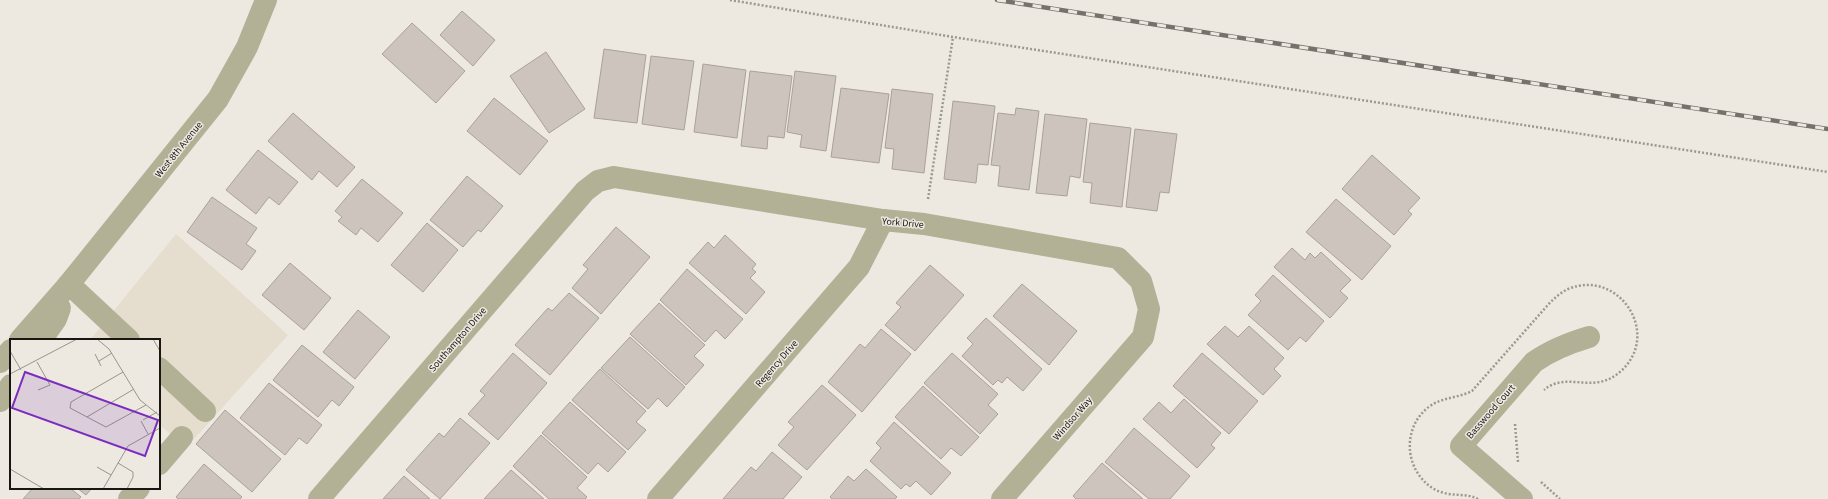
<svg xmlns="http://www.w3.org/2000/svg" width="1828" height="499" viewBox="0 0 1828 499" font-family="'Source Sans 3',sans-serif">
  <rect width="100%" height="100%" fill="#ede9e0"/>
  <polygon fill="#e5ddcd" points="176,234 288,335 186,448 159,424 159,340 90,340"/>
  <g fill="#ccc4bd" stroke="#a9a19a">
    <polygon points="462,11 495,40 473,66 440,35"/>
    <polygon points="412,23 465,71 436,103 382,54"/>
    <polygon points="604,49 646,55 637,123 594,118"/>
    <polygon points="546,52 585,109 549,133 510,76"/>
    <polygon points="651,56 694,61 684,130 642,124"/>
    <polygon points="703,64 746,70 737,138 694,132"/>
    <polygon points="750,71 792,76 784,138 768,136 767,149 741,146"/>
    <polygon points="795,71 836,76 826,151 800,147 802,135 787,132"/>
    <polygon points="841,88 889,94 879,163 831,157"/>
    <polygon points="892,89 933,94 924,173 892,169 894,149 885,148"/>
    <polygon points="494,98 548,141 520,175 467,131"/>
    <polygon points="953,101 995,106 988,165 978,164 976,183 944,179"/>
    <polygon points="1016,108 1039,111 1029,190 998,186 1000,166 991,165 998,113 1015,115"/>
    <polygon points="293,113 355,167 337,187 319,171 312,180 268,141"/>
    <polygon points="1045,114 1087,119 1080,178 1070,176 1067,196 1036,193"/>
    <polygon points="1090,123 1131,128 1122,207 1090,203 1092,183 1083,182"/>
    <polygon points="1135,129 1177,134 1169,193 1160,192 1157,211 1126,207"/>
    <polygon points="258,150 298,182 279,205 269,197 256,214 226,190"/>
    <polygon points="1372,155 1420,198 1408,211 1412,214 1394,235 1342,189"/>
    <polygon points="467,176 503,206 481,232 478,230 463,247 430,220"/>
    <polygon points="362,179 403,213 378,242 361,228 356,235 338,221 342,217 335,211"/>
    <polygon points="212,197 257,228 246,244 256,251 242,270 187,232"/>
    <polygon points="1336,199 1391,246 1362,280 1306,232"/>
    <polygon points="427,223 458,250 423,292 391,265"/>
    <polygon points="616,227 650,257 601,314 572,288 588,269 583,265"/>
    <polygon points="725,235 756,264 752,269 756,272 750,278 765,292 746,314 689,263 708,242 714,248"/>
    <polygon points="1292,248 1305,260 1310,253 1315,258 1321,252 1351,280 1340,291 1348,298 1330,318 1274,267"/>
    <polygon points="290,263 331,298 304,330 262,295"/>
    <polygon points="930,265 964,295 915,351 885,325 901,307 896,303"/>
    <polygon points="687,269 743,319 725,339 716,330 705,342 660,300"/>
    <polygon points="1273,275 1324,321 1306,342 1300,337 1288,350 1248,315 1261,301 1255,295"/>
    <polygon points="1022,284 1077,331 1049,365 993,316"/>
    <polygon points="569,293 599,318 550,375 515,345 548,308 552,311"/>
    <polygon points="659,303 705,345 694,356 704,365 686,385 630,334"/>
    <polygon points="358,310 390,337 355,379 323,352"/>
    <polygon points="986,318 1042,369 1023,391 1007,377 1002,383 998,380 993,385 962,356 973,344 967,338"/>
    <polygon points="1225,326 1238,337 1249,326 1284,358 1274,369 1281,376 1263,395 1207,344"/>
    <polygon points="881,329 911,354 862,412 828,382 860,344 865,348"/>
    <polygon points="630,337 685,387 667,407 658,398 648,409 601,368"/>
    <polygon points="302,345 354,387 339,406 332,400 318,417 273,380"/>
    <polygon points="513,353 547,383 498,440 468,414 485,395 480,391"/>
    <polygon points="952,353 998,394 988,405 998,414 980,434 924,383"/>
    <polygon points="1202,353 1258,401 1229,434 1173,386"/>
    <polygon points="600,369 646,411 636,422 646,430 628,450 572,400"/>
    <polygon points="269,383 322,425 307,444 299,438 285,455 240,418"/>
    <polygon points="822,385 856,415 807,470 778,445 794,427 788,422"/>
    <polygon points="923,386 979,437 961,456 951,448 941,459 895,417"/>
    <polygon points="1184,399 1221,433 1211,445 1215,448 1197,468 1143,419 1159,402 1171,413"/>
    <polygon points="570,402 626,452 608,472 598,463 588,474 542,433"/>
    <polygon points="225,410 281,459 252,492 196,444"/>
    <polygon points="460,418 490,443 440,499 406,470 439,433 444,437"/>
    <polygon points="894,422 951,473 931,495 916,481 910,487 906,484 901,489 870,461 881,448 876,443"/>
    <polygon points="1134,428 1190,476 1170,499 1149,499 1105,462"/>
    <polygon points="541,435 587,477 577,488 587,497 585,499 549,499 513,466"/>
    <polygon points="772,452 802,477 783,499 723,499 751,467 756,471"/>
    <polygon points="1102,463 1143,499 1076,499 1073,496"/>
    <polygon points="204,464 242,497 240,499 178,499 176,497"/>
    <polygon points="866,469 897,497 895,499 832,499 830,497 848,476 854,481"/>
    <polygon points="511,470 544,499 484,499"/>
    <polygon points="404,476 430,499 383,499"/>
    <polygon points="33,488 70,488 81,497 79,499 23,499"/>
    <polygon points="77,488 92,488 86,495"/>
  </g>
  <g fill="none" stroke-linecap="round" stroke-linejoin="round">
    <g stroke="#9b9891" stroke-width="2.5" stroke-dasharray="2 2" stroke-linecap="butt">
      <polyline points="730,0 953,37 1828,172"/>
      <polyline points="928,199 953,37"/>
      <polyline points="1515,424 1518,462"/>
      <polyline points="1541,482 1560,499"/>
      <path d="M 1478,499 C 1465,492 1450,498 1434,489 C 1404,471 1401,427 1430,406 C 1443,397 1459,398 1472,391 L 1547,306 C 1553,299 1560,293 1568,289 C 1619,268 1662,334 1621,371 C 1594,396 1567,370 1544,390"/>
    </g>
    <g stroke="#b2b095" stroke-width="22">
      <polyline points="69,284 129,340"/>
      <polyline points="20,340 69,284 218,99 247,47 266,0"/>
      <polyline points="41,340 56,319 60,308"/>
      <polyline points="0,362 11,350"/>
      <polyline points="159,368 205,411"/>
      <polyline points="0,401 11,385"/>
      <polyline points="159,464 182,437"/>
      <polyline points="129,499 139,488"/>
      <polyline points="319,499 585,191 598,181 614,177 883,220 924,224 1118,258 1141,281 1149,309 1143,337 1002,499"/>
      <polyline points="658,499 859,267 883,220"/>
      <path d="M 1522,499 L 1461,446 L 1534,362 C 1551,350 1569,343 1589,337"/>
    </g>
    <defs>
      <polyline id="rail" points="997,0 1828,129"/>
    </defs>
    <use href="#rail" stroke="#75726c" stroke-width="4.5"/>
    <use href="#rail" stroke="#ede9e0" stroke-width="3" stroke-dasharray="9" stroke-linecap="butt"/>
  </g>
  <g text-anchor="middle" stroke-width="3" stroke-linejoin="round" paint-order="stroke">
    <g font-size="10" fill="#191714" stroke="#ede9e0">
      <text transform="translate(178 149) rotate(-51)" y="4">West 8th Avenue</text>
      <text transform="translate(903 222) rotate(5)" y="4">York Drive</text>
      <text transform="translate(457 339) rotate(-49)" y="4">Southampton Drive</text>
      <text transform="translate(776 363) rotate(-49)" y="4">Regency Drive</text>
      <text transform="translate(1490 411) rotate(-49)" y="4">Basswood Court</text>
      <text transform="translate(1072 418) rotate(-49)" y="4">Windsor Way</text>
    </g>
  </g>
  <g transform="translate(10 339)">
    <rect width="150" height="150" fill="#ede9e0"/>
    <path fill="none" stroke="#98958e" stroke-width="1" d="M 87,0 L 99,10 L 130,61 L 150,77M 143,0 L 150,12M 0,12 L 11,31M 85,15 L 91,27M 89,22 L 102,14M 27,23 L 40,46 L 28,51M 113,33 L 61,63 L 60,69 L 96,88 L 136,66M 0,35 L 67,0M 77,78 L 124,50M 133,81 L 147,73M 131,82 L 138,95M 108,124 L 123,133 L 123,138 L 117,150M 87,128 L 101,136M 0,130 L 34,150M 93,150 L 118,107 L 150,89"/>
    <path fill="#7b2cbf" fill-opacity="0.15" stroke="#7b2cbf" stroke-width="2" d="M 15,33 L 148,81 L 135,117 L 2,69 Z"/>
    <rect width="150" height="150" fill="none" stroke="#191714" stroke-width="2"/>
  </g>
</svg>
